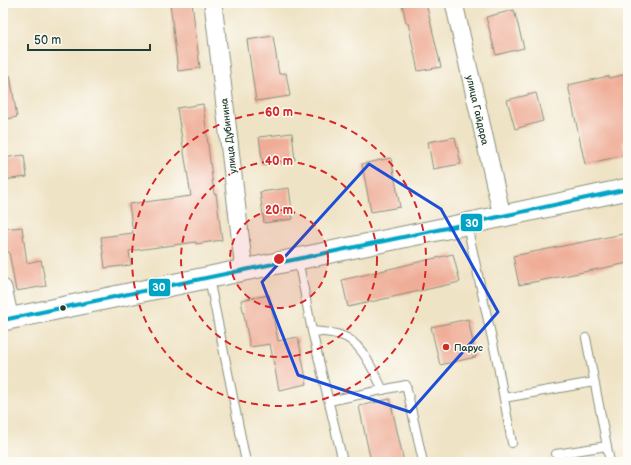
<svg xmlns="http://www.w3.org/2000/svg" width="631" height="465" viewBox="0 0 631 465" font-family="'Balsamiq Sans',sans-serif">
  <rect width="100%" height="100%" fill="#fdfcf7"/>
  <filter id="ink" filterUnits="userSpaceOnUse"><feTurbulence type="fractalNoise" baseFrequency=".025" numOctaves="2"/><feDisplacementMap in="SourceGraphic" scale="8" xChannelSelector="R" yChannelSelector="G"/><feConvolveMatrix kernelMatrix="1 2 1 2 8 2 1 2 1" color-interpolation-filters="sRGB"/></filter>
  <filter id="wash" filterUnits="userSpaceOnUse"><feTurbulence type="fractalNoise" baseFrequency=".012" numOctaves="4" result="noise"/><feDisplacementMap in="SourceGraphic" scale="16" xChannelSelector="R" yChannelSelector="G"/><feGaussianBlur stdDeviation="0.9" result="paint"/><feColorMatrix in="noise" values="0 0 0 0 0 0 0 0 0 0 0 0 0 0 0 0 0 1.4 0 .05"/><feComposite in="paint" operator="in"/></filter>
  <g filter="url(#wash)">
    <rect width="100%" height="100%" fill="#efe3c5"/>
    <g id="blocks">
      <g fill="#efad97">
        <polygon points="170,3 192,3 200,68 178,71"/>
        <polygon points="402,3 426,3 441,67 418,71 408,23 406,23"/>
        <polygon points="514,10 524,48 496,55 486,17"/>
        <polygon points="273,36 279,74 286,73 290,96 256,101 247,40"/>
        <polygon points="628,74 628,142 623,142 626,155 585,164 568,85 609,76 609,78"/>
        <polygon points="10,75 17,117 3,120 3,76"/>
        <polygon points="536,93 543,121 515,129 507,100"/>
        <polygon points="203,104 214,194 216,194 222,240 196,244 196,242 129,251 131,265 105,268 101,237 133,233 129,204 191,196 177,108"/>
        <polygon points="292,133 295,160 263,165 259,137"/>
        <polygon points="455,137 461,164 433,169 428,142"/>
        <polygon points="24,155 27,177 3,180 3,158"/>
        <polygon points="391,158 400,207 371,212 362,164"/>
        <polygon points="289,188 293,219 264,223 260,192"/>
        <polygon points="22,227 27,263 41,260 46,286 16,291 9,252 3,253 3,229"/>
        <polygon points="628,233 628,263 519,285 513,256"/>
        <polygon points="453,254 460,282 348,307 342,280"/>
        <polygon points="269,295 278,341 298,337 307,384 279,390 270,344 250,347 241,300"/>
        <polygon points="468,319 476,357 440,365 431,327"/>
        <polygon points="390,399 404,462 371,462 359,406"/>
      </g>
    </g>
  </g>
  <g filter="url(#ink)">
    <use href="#blocks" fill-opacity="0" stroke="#87907c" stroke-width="1"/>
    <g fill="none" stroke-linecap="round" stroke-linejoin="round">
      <defs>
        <g id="service">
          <polyline points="467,225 498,366 512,443"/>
          <polyline points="298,259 312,331 343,462"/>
          <polyline points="209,278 246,462"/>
          <path d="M 312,331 C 321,332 332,332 340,335 C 362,341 373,371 383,390"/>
          <polyline points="586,338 610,462"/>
          <polyline points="504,398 594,382"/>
          <polyline points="329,401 406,385 423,462"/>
          <polyline points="556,454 607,446"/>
        </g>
        <g id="minor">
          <polyline points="213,3 244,270"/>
          <polyline points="454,3 502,216"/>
          <polyline points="3,288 10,319"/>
        </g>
        <polyline id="tertiary" points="3,320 466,224 628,189"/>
      </defs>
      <use href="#service" stroke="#87907c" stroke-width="10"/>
      <use href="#minor" stroke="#87907c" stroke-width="19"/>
      <use href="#tertiary" stroke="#87907c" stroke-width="23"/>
      <use href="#service" stroke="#fff" stroke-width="8"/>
      <use href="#minor" stroke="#fff" stroke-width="17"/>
      <use href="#tertiary" stroke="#fff" stroke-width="21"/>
      <defs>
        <polyline id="bus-1" points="3,320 466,224 628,189"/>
      </defs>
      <use href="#bus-1" stroke="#fdfcf7" stroke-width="7"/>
      <use href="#bus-1" stroke="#02a4c6" stroke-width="4"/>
    </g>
  </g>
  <path fill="none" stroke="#1d4ed8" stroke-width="3" stroke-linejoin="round" d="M 369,164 L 441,209 L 498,312 L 410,412 L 298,375 L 262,282 Z"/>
  <circle cx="279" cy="259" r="49" fill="#d62828" fill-opacity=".12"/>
  <g fill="none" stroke="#d62828" stroke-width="2" stroke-dasharray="7 5">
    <circle cx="279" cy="259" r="49"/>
    <circle cx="279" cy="259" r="98"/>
    <circle cx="279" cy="259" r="147"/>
  </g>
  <circle fill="#1f3d34" stroke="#fdfcf7" stroke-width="1.5" cx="63" cy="308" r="3.5"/>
  <circle fill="#c8321e" stroke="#fdfcf7" stroke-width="1.5" cx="446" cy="347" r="4"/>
  <g text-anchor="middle" stroke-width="3" stroke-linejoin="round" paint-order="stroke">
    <g font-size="10" fill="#1f3d34" stroke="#fdfcf7">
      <text transform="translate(478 110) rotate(77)" y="4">улица Гайдара</text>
      <text transform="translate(228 136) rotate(-97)" y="4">улица Дубинина</text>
    </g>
    <g font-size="10" font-weight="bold" fill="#1f3d34" stroke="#fdfcf7" text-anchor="start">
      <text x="454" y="351">Парус</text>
    </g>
  </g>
  <circle cx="279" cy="259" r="6" fill="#d62828" stroke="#fdfcf7" stroke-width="2"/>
  <g font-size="12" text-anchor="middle" font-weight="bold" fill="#d62828" stroke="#fdfcf7" stroke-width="3" stroke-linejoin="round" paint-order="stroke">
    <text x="279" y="116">60 m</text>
    <text x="279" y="165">40 m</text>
    <text x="279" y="214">20 m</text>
  </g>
  <g stroke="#fdfcf7" stroke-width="1.5">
    <rect x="460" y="213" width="23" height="19" rx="4" fill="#02a4c6"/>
    <rect x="148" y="278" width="23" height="19" rx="4" fill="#02a4c6"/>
  </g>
  <g font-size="11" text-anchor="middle" font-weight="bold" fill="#fff">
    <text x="472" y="227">30</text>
    <text x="159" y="291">30</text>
  </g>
  <rect width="631" height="465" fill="none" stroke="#fdfcf7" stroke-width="16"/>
  <path d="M28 44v6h122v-6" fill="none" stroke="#1f3d34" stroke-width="2"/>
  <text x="34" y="44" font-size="12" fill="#1f3d34" stroke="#fdfcf7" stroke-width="3" paint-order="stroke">50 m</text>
</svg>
